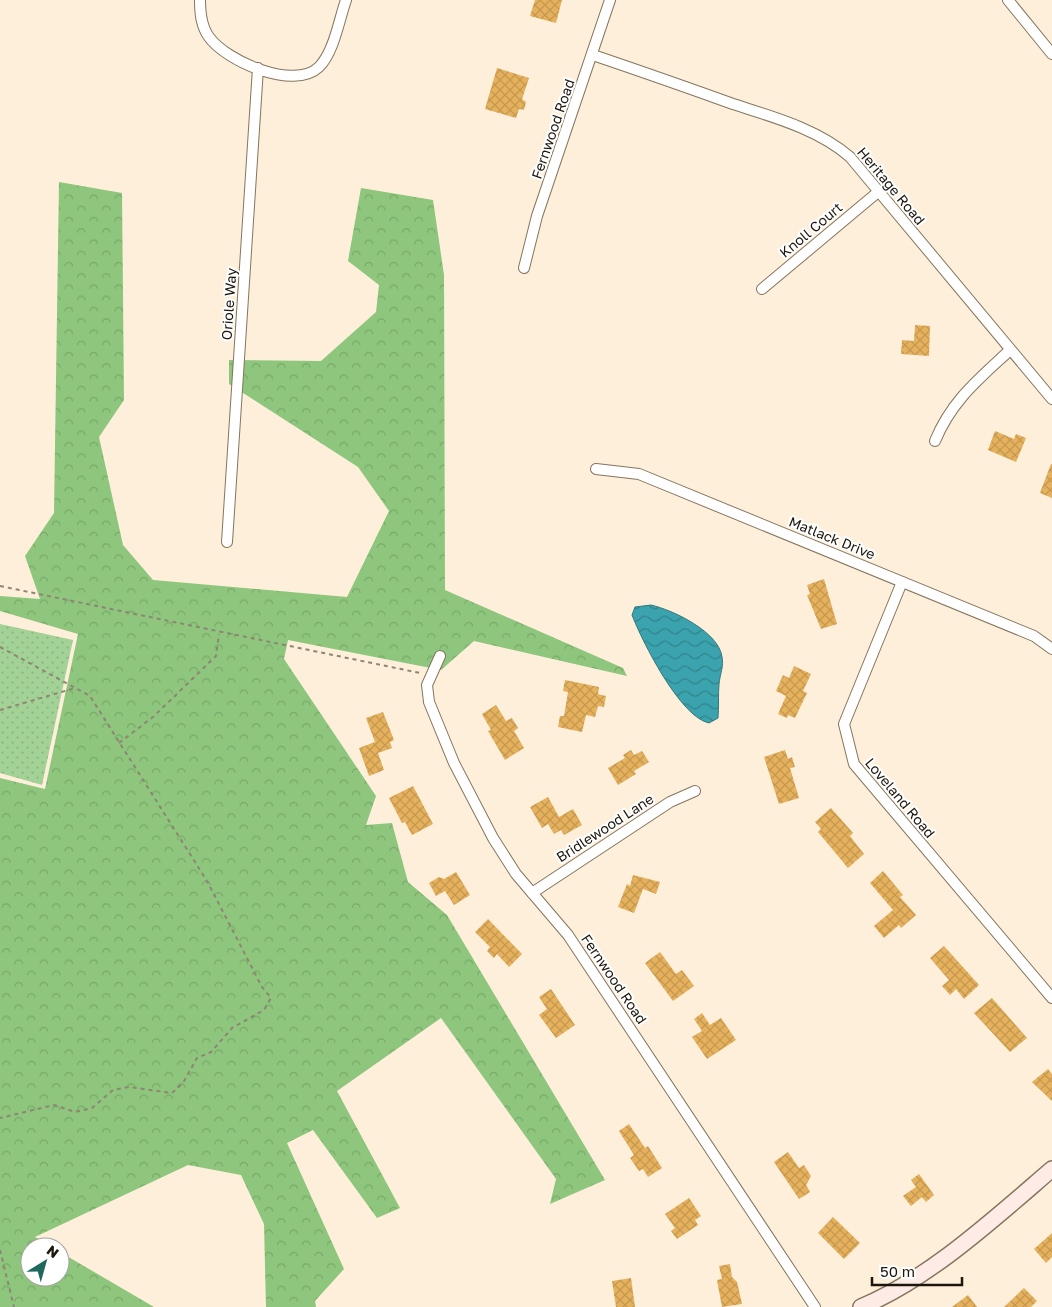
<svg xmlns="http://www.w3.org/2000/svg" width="1052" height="1307" viewBox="0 0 1052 1307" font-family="'Golos Text',sans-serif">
  <defs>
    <pattern id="grass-dots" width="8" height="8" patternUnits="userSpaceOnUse" patternTransform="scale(1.25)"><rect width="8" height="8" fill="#a3d296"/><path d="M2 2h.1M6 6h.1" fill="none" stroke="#8cb480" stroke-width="1.8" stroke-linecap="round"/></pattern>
    <pattern id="forest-crowns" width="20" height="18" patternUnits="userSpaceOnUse" patternTransform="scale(1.25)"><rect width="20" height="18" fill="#8dc67c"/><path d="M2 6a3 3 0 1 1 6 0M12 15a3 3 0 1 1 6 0" fill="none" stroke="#79a96a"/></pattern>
    <pattern id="water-waves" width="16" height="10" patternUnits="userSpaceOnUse" patternTransform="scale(1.25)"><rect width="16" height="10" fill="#3ba3ae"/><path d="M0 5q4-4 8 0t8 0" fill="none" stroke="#31848c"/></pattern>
    <pattern id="building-cross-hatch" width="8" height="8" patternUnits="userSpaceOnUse" patternTransform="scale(1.25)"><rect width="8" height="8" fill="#e6b15d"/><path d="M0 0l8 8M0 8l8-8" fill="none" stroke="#c59850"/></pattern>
  </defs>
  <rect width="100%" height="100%" fill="#feefda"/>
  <polygon fill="url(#grass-dots)" points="0,624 73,640 42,785 0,773"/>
  <polygon fill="url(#forest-crowns)" points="59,182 122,193 124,400 99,437 123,545 153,580 347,597 389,511 358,467 229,384 229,360 321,361 376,312 379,285 348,261 361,188 433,200 444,275 445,590 623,668 627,676 474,641 441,670 288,640 284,659 376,796 366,825 392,823 408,882 447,915 605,1180 550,1204 556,1179 441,1018 337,1091 400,1208 377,1218 313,1130 287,1143 344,1269 315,1301 316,1307 266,1307 264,1224 241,1175 188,1165 35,1237 52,1247 30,1247 30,1277 60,1277 60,1252 154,1307 0,1307 0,778 45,789 78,634 0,611 0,596 40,599 25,556 54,513"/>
  <path fill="url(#water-waves)" stroke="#32797e" d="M 651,605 C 673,610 719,632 722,657 C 724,666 720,674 719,684 C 718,695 719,707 718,718 L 709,723 C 680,717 642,641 632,615 L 635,607 Z"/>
  <g fill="url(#building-cross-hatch)">
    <polygon points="535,0 562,0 556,23 530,16"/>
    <polygon points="497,68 529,78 522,99 526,102 524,110 519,109 516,118 485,109"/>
    <polygon points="915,325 930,326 929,356 901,354 902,340 914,341"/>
    <polygon points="995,431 1014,439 1016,434 1026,438 1016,462 988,450"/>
    <polygon points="1051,464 1052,464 1052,498 1040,493"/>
    <polygon points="824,579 837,624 821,629 807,595 810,594 807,585"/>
    <polygon points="794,666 811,674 803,691 807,693 795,718 788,715 787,718 778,714 786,696 776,691 783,675 789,678"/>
    <polygon points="565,680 599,687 598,694 606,696 604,707 598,706 595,717 586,715 582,732 558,727 560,716 564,716 568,692 563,691"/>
    <polygon points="496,705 506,721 512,718 518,728 514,731 524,748 505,760 488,731 491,730 482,714"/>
    <polygon points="383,712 394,740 390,742 392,748 378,753 384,770 369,776 359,748 375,742 366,718"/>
    <polygon points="631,750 634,755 642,751 649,762 634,771 636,774 618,785 608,768 625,758 623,755"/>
    <polygon points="785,750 788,759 792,757 795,767 790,768 799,798 779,804 764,757"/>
    <polygon points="413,786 433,824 412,835 405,822 402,823 389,798"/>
    <polygon points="548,797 559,817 573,809 582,825 564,835 561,830 554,834 548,824 542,828 530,807"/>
    <polygon points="831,808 853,833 850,836 864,854 848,868 818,832 821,829 815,822"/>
    <polygon points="883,871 903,895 900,897 916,915 901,928 899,925 884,938 874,926 893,910 870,883"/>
    <polygon points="456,872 470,895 454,905 445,891 436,896 429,883 439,877 444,879"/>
    <polygon points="633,875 660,882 656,894 643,889 634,913 618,907 627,884 630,886"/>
    <polygon points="488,919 522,954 509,967 497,954 494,958 487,951 490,947 475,932"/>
    <polygon points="944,946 979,985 964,999 956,989 950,995 942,986 949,980 930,958"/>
    <polygon points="660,952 676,974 682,970 694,986 673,1001 645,963"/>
    <polygon points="551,989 575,1025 556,1038 539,1015 547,1009 539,997"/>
    <polygon points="992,998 1027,1038 1010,1052 974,1013"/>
    <polygon points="702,1013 710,1025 721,1018 736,1040 707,1059 692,1037 702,1031 694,1019"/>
    <polygon points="1048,1069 1052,1074 1052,1101 1032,1082"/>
    <polygon points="629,1124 645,1148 648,1146 662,1168 648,1177 643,1169 639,1171 630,1158 634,1155 619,1131"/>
    <polygon points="788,1152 799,1168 804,1165 811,1176 806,1185 810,1192 799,1199 774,1162"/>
    <polygon points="919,1174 934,1195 926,1202 922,1197 911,1206 903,1196 916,1187 911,1180"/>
    <polygon points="689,1198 701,1216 695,1220 698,1225 677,1239 671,1231 675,1228 665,1214"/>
    <polygon points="833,1217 860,1243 844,1259 818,1233"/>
    <polygon points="1052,1233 1052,1257 1046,1263 1034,1249"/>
    <polygon points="730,1264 732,1277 737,1282 742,1304 722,1307 717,1280 722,1279 719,1266"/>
    <polygon points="631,1278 635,1307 616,1307 612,1281"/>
    <polygon points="1024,1288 1037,1301 1031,1307 1004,1307"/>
    <polygon points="968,1295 977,1307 952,1307"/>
  </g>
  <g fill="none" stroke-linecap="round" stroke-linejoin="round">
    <defs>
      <g id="minor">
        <path d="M 200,0 C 200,13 201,26 209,37 C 226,61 294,91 319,67 C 334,52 339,20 346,0"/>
        <polyline points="1008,0 1052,54"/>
        <path d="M 593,55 C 640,71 686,87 733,104 C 773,117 818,129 850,157 L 1052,399"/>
        <polyline points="524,268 537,216 610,0"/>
        <polyline points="762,289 878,192"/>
        <path d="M 935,441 C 952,400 979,379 1010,350"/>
        <polyline points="596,469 639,474 1034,636 1052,649"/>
        <polyline points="227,542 258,68"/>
        <polyline points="902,582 844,724 854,764 1052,998"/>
        <polyline points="440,656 427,685 429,702 454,763 493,838 516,874 568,935 815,1307"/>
        <polyline points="532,893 670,802 695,791"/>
      </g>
      <path id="secondary" d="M 861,1307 C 929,1279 996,1217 1052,1169"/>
    </defs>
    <use href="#minor" stroke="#85755e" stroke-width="12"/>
    <use href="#secondary" stroke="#85755e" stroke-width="18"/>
    <g stroke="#8f8475" stroke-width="2" stroke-dasharray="4 4" stroke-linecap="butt">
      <polyline points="0,586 420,673"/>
      <polyline points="0,647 90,696 207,881 262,987 271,998 264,1010 232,1028 211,1052 197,1058 183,1083 172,1093 129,1087 113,1090 92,1108 75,1112 54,1105 0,1118"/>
      <polyline points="0,710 75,688"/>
      <polyline points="119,743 153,717 216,656 219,634"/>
      <polyline points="0,1250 14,1307"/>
    </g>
    <use href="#minor" stroke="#fff" stroke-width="10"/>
    <use href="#secondary" stroke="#ffebe6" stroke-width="15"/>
  </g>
  <g text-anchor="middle" stroke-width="4" stroke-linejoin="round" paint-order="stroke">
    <g font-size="14" fill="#1c160d" stroke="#fff">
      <text transform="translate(553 129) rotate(-71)" y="5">Fernwood Road</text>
      <text transform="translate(891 186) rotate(50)" y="5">Heritage Road</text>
      <text transform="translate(811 230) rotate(-40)" y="5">Knoll Court</text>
      <text transform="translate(229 304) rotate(-86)" y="5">Oriole Way</text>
      <text transform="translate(832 538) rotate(22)" y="5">Matlack Drive</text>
      <text transform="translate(900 798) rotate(50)" y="5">Loveland Road</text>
      <text transform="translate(605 828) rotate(-33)" y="5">Bridlewood Lane</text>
      <text transform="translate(614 979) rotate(56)" y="5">Fernwood Road</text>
    </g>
  </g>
  <g transform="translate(45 1262) rotate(37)"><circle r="24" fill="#ffffff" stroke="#a4a29e"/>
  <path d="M0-4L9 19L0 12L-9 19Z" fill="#1f685e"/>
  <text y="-8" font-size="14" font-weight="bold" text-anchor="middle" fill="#1c160d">N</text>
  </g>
  <path d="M872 1277v8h90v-8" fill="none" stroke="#1c160d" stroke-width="2.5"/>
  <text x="880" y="1277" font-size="15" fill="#1c160d" stroke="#ffffff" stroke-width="4" paint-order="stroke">50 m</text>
</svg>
